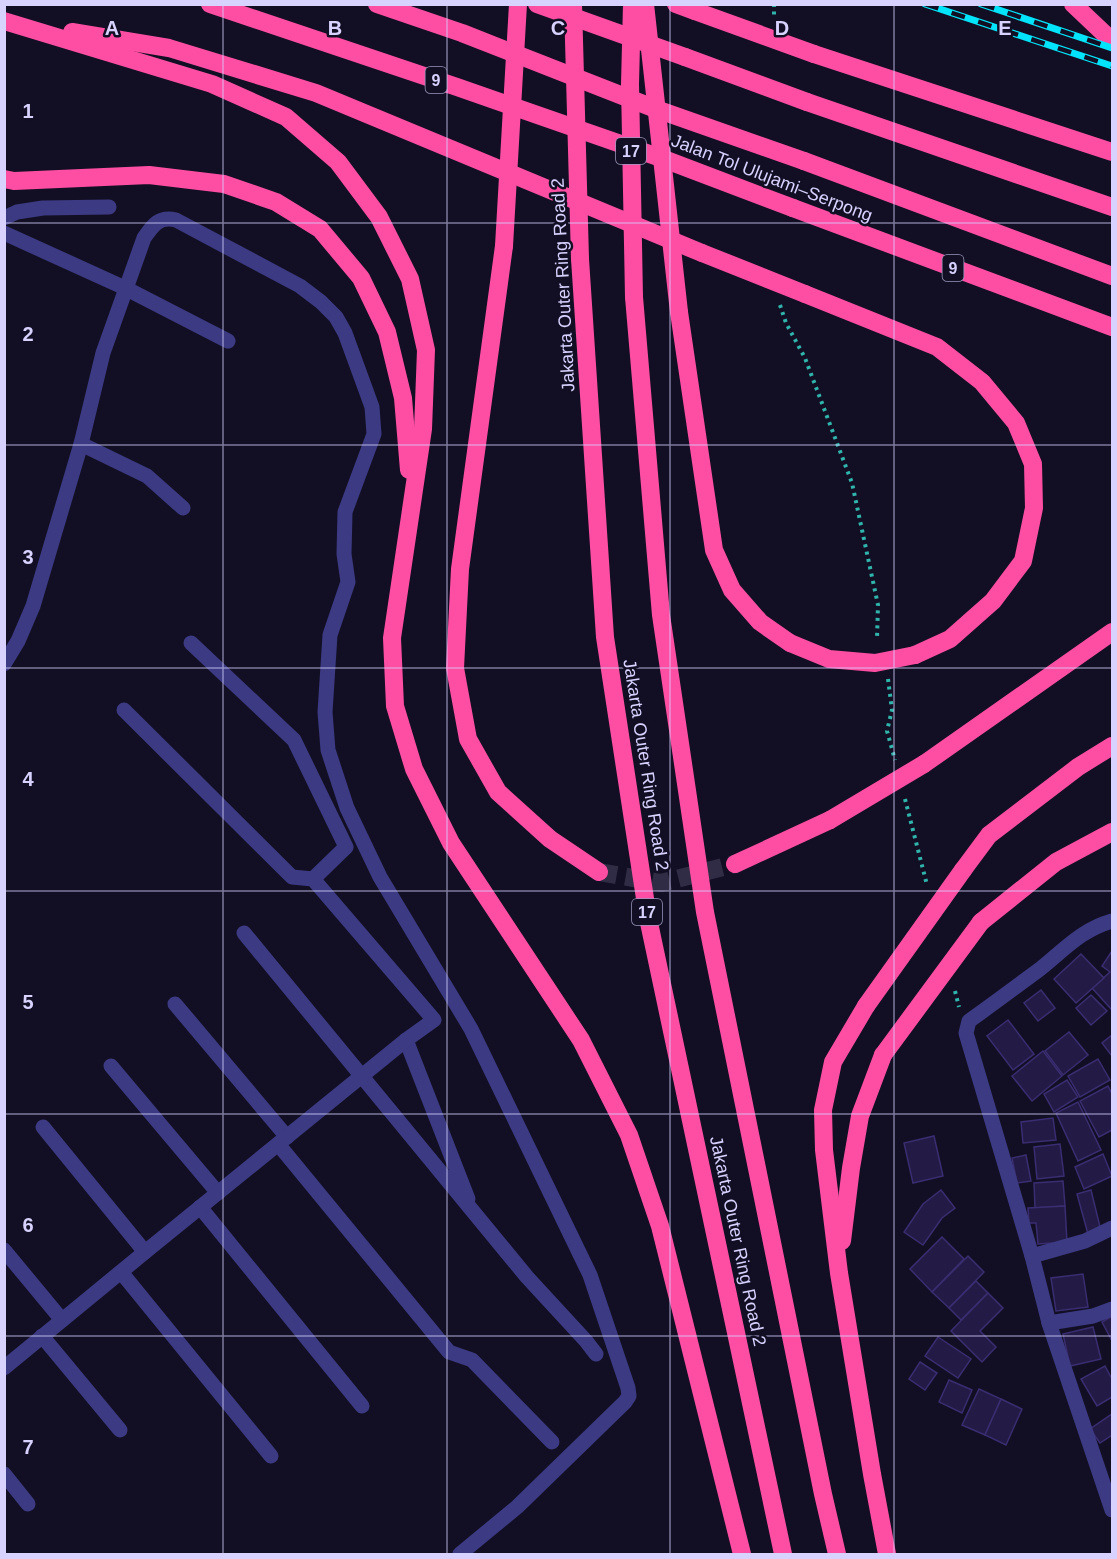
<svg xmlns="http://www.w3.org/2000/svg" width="1117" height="1559" viewBox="0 0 1117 1559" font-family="Helvetica,sans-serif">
  <rect width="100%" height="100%" fill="#120f24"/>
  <g fill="#231b45" stroke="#3a2d71" stroke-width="1.5">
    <polygon points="1112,951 1112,1010 1092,988 1110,972 1102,966"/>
    <polygon points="1081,954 1104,978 1076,1003 1054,979"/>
    <polygon points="1041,990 1055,1008 1038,1021 1024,1003"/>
    <polygon points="1091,995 1107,1011 1091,1025 1076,1008"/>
    <polygon points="1008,1020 1034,1054 1013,1070 987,1036"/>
    <polygon points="1069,1032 1088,1055 1063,1075 1045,1051"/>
    <polygon points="1112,1035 1112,1056 1102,1043"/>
    <polygon points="1043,1051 1062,1076 1032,1101 1012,1076"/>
    <polygon points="1098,1059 1110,1080 1080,1097 1068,1076"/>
    <polygon points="1067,1080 1078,1097 1054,1112 1044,1094"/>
    <polygon points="1108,1086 1112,1094 1112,1130 1099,1137 1080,1101"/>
    <polygon points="1078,1102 1101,1150 1078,1161 1056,1113"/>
    <polygon points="1053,1118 1056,1140 1023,1143 1021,1122"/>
    <polygon points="934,1136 943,1176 913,1183 904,1143"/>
    <polygon points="1060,1144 1064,1176 1037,1179 1034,1147"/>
    <polygon points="1103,1154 1112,1176 1084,1189 1075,1167"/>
    <polygon points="1026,1155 1031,1181 1017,1183 1012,1158"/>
    <polygon points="1063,1181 1065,1206 1035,1208 1034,1183"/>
    <polygon points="941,1190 955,1208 942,1218 923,1245 904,1232 923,1204"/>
    <polygon points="1091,1190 1101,1231 1088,1234 1077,1194"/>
    <polygon points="1065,1206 1067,1242 1038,1244 1036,1223 1029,1223 1028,1208"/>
    <polygon points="942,1237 964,1259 932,1292 910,1269"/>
    <polygon points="968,1256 984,1272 949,1308 932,1292"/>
    <polygon points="1083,1274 1088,1307 1056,1311 1051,1278"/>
    <polygon points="976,1281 988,1293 961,1320 949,1308"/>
    <polygon points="988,1293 1003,1308 980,1331 996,1347 982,1362 951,1331"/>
    <polygon points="1112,1316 1112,1341 1102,1322"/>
    <polygon points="1093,1327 1101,1359 1070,1366 1063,1334"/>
    <polygon points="938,1337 971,1359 958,1378 925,1356"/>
    <polygon points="920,1362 937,1373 925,1390 909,1379"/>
    <polygon points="1105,1366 1112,1379 1112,1397 1097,1406 1081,1379"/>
    <polygon points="949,1380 972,1390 962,1413 939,1402"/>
    <polygon points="979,1389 1001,1399 985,1435 962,1425"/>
    <polygon points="1001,1399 1022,1409 1006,1445 985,1435"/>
    <polygon points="1112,1414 1112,1435 1100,1443 1090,1429"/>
  </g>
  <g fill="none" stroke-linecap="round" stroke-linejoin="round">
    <polyline stroke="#302c45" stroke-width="18" stroke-dasharray="18 9" stroke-linecap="butt" points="599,872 661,883 735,864"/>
    <g stroke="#30b5ac" stroke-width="4" stroke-dasharray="3 4.5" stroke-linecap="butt">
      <polyline points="774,4 774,19"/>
      <polyline points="780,305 786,323 805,358 852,483 878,605 877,638"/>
      <polyline points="888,679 892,710 887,731 895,760"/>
      <polyline points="905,799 927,885"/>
      <polyline points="955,991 959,1007"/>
    </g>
    <g stroke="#3c3a83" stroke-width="15">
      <polyline points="4,218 17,212 43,208 109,207"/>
      <polyline points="4,233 125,288 228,341"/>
      <polyline points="81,444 147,476 183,508"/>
      <polyline points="191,643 294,740 346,847 313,879"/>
      <path d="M 4,664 L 18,641 L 33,606 L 81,444 L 103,353 L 144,238 C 153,225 159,216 176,220 L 300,286 L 321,302 L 336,317 L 345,333 L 372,407 L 374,434 L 345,512 L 344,554 L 348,582 L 330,635 L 325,712 L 328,750 L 347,808 L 380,877 L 471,1029 L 590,1275 L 628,1388 L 629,1396 L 625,1402 L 517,1507 L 460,1554"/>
      <path d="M 1112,921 C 1081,930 1065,949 1040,969 C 1017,986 993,1004 969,1021 L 966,1033 L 1032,1256 L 1049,1323 L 1112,1510"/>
      <polyline points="244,933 527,1277 586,1341 596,1354"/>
      <polyline points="175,1004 287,1137"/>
      <polyline points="406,1040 468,1199"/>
      <polyline points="111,1066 218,1193"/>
      <polyline points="43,1127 145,1252"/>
      <polyline points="278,1144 449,1352 472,1360 552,1442"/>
      <polyline points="200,1207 362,1406"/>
      <polyline points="4,1250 62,1320"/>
      <polyline points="1032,1256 1085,1241 1112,1228"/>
      <polyline points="121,1272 271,1456"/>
      <polyline points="1049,1323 1093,1316 1112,1309"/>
      <polyline points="42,1336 120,1430"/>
      <polyline points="4,1368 145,1252 406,1040 434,1020 313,879 292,877 124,710"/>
      <polyline points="4,1474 28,1504"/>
    </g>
    <g stroke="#fe4ea4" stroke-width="18">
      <polyline points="210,4 457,87 661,158"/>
      <polyline points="377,4 462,33 656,109"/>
      <polyline points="537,4 685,57"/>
      <polyline points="676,4 695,11"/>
      <polyline points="1073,4 1112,41"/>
      <polyline points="4,21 212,84 286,117 338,162 379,217 410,279 426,350 423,429 392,638 395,706 414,769 451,843 581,1040 629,1135 660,1226 742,1554"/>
      <polyline points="72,32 169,48 316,93 702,253"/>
      <polyline points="814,54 1112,152"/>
      <polyline points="807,102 1112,207"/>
      <polyline points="804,161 1112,276"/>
      <polyline points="4,179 14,181 149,175 224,184 276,202 320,229 361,278 387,332 403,398 409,470"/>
      <polyline points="793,208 1112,327"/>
      <polyline points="504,246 460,569 455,668 468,739 498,792 550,839 599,872"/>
      <polyline points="580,259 605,637 648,918 783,1554"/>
      <polyline points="805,294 937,347 982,382 1016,423 1033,464 1034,508 1023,561 993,601 950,639 915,655"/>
      <polyline points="634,297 661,615 705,912 823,1494 837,1554"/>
      <polyline points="679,312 714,550 732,590 760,622 790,643"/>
      <polyline points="924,764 1112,632"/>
      <polyline points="735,864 830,820"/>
      <polyline points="963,870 989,835 1078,767 1112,746"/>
      <polyline points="981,922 1056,862 1112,832"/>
      <polyline points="866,1006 833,1062 823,1110 824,1150 839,1273 872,1474 887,1554"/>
      <polyline points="842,1241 851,1168 860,1116 883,1055"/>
    </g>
    <defs>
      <g id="rail">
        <polyline points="925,4 1112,66"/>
        <polyline points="981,4 1112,48"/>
      </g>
    </defs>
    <use href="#rail" stroke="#02e4fb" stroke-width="7"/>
    <use href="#rail" stroke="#120f24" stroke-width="4.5" stroke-dasharray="14" stroke-linecap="butt"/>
    <g stroke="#fe4ea4" stroke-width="18">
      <polyline points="573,4 580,259"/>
      <polyline points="632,4 630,84 634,297"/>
      <polyline points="645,4 679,312"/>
      <polyline points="695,11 814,54"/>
      <polyline points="685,57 807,102"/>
      <polyline points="656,109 804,161"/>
      <polyline points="661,158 793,208"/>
      <polyline points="504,246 518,4"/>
      <polyline points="702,253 805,294"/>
      <polyline points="790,643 829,659 875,663 915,655"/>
      <polyline points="830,820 924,764"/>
      <polyline points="866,1006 963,870"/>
      <polyline points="883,1055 981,922"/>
    </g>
  </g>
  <path fill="none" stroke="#d7d2ff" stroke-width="1.5" stroke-opacity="0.55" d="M 223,4 L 223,1554M 447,4 L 447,1554M 670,4 L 670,1554M 894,4 L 894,1554M 4,223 L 1112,223M 4,445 L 1112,445M 4,668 L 1112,668M 4,891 L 1112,891M 4,1114 L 1112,1114M 4,1336 L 1112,1336"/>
  <g text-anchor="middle" stroke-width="5" stroke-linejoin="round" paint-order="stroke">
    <g fill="#120f24" stroke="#9c98bd" stroke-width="1.5">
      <rect x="425.5" y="67" width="21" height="26" rx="4.5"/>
      <rect x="616" y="138" width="30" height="26" rx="4.5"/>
      <rect x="942.5" y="255" width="21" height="26" rx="4.5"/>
      <rect x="632" y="899" width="30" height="26" rx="4.5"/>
    </g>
    <g font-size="16" font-weight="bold" fill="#d7d2ff">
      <text x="436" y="86">9</text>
      <text x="631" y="157">17</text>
      <text x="953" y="274">9</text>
      <text x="647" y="918">17</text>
    </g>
    <g font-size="18" fill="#d7d2ff" stroke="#120f24">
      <text transform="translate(772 178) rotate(21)" y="6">Jalan Tol Ulujami–Serpong</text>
      <text transform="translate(563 285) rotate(-93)" y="6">Jakarta Outer Ring Road 2</text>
      <text transform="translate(646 765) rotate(81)" y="6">Jakarta Outer Ring Road 2</text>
      <text transform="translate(738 1241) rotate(78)" y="6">Jakarta Outer Ring Road 2</text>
    </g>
  </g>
  <g font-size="20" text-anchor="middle" font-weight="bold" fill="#d7d2ff" stroke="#120f24" stroke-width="5" stroke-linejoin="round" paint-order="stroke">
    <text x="112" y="35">A</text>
    <text x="335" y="35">B</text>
    <text x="558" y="35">C</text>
    <text x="782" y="35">D</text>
    <text x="1005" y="35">E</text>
    <text x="28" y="118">1</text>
    <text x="28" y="341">2</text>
    <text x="28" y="564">3</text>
    <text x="28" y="786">4</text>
    <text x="28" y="1009">5</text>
    <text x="28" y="1232">6</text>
    <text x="28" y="1454">7</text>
  </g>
  <rect width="1117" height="1559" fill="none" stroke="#d7d2ff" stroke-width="12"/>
</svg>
